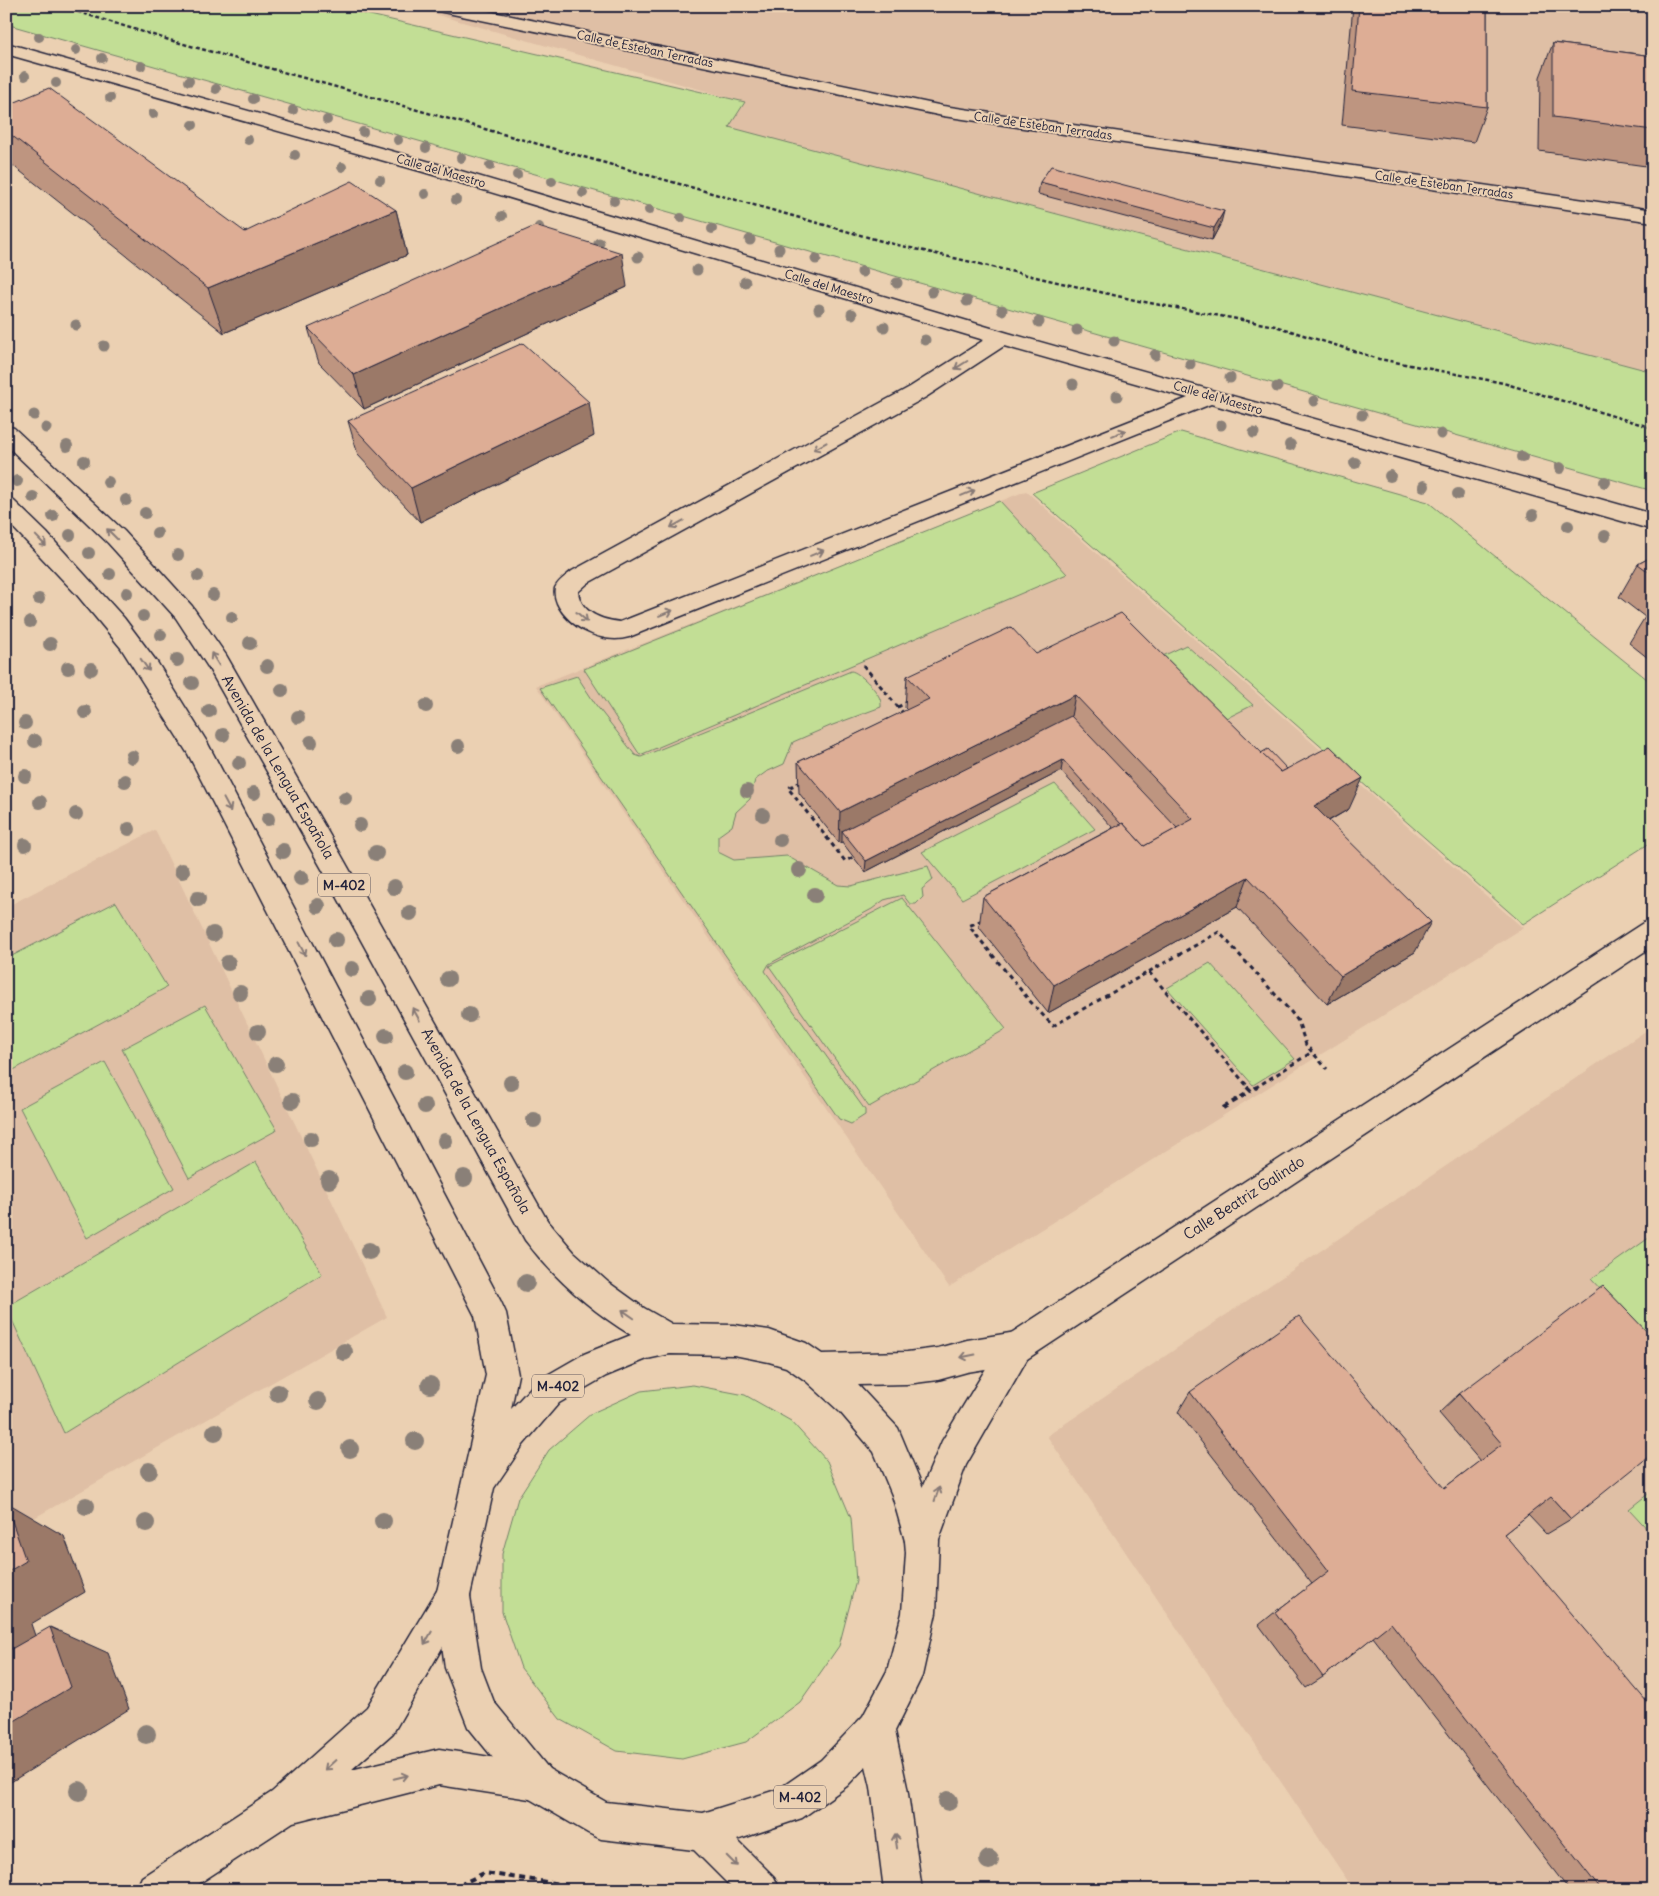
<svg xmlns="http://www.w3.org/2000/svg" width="1659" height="1896" viewBox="0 0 1659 1896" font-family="Delius,sans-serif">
  <rect width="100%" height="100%" fill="#ebd0b2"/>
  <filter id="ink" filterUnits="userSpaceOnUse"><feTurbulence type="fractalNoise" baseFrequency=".02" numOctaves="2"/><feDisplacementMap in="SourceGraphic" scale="10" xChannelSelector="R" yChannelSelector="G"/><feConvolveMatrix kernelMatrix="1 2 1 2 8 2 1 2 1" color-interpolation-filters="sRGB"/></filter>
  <g filter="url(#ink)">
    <g fill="#dfbfa5">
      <polygon points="406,6 1653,6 1653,372 728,127 744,102"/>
      <polygon points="1026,491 1523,928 949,1287 536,686"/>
      <polygon points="155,830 387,1317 6,1534 6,907"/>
      <polygon points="1653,1026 1653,1890 1354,1890 1047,1436"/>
    </g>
    <g fill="#c2de95" stroke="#728068">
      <polygon points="6,6 331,6 745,102 729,127 1653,372 1653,491 6,24"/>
      <polygon points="1181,432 1428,502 1653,684 1653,841 1523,924 1032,493"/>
      <polygon points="1000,501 1067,574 640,755 584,669"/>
      <polygon points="1186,645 1253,705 1211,726 1148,663"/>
      <path d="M 851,671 C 859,672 877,690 880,699 C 881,701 881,704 881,707 L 830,726 L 793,742 L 784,764 L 766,772 L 755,780 L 750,799 L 736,812 L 732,826 L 718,836 L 718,852 L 734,860 L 787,856 L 838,885 L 851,886 L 928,866 L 933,880 L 922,889 L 923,897 L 916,904 L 910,904 L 903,895 L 884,900 L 872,909 L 769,964 L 765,971 L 865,1110 L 865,1115 L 851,1124 L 839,1119 L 540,688 L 577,676 L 596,705 L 635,755 L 641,757 Z"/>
      <polygon points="1055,784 1095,829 962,899 922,852"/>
      <polygon points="902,898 1006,1029 869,1107 769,966"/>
      <polygon points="116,902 167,987 6,1074 6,959"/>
      <polygon points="1210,963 1295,1059 1253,1085 1167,988"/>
      <polygon points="205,1005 277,1130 189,1178 122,1049"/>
      <polygon points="105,1062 174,1188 87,1238 20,1108"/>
      <polygon points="256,1162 322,1274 64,1433 6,1307"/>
      <polygon points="1653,1235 1653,1346 1591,1279"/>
      <polygon points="693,1385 745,1395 791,1421 827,1461 851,1518 856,1581 839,1646 800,1702 746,1742 682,1759 617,1751 560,1719 521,1668 502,1612 502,1554 518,1498 549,1450 592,1413 641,1391"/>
      <polygon points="1653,1490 1653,1535 1629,1509"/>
    </g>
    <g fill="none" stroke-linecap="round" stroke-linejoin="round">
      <defs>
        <g id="minor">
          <polygon points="430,6 464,6 943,106 1653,210 1653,222 943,116 438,11 432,10"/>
          <path d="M 6,43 L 434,163 L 1008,333 L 1653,514 L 1653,530 L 1211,404 L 629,637 C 603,645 568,627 557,603 C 555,598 554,593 555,588 C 558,581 566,576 572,571 L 910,387 L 984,340 L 420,171 L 6,54 ZM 1004,346 L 1188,398 L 620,622 C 602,620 581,613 578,592 L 588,583 L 926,397 Z"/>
          <polygon points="1653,920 1653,946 1027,1359 966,1465 934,1553 922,1558 910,1553 905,1541 922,1488 942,1441 1005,1337 1643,923"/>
          <polygon points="453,1579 465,1584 470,1596 465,1608 393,1733 351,1770 439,1749 536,1764 549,1769 554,1782 549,1795 536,1800 439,1785 293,1822 189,1890 136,1890 142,1877 272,1792 367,1707 441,1584"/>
        </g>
        <path id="highway" d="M 6,426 L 14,428 L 124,531 L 192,606 L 226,655 L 340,853 L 547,1220 L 574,1252 L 608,1282 L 644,1308 L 672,1324 L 734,1325 L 769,1330 L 806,1343 L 822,1354 L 907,1352 L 938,1348 L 967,1340 L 1016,1332 L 1027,1337 L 1032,1348 L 1027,1359 L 1016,1364 L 967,1372 L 938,1380 L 907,1384 L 858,1385 L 898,1428 L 926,1495 L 939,1541 L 936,1613 L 922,1676 L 895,1731 L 907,1787 L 922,1890 L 884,1890 L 871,1787 L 866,1766 L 847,1786 L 802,1818 L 737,1840 L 774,1877 L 780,1890 L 734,1890 L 694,1850 L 601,1839 L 588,1833 L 523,1795 L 468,1727 L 445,1668 L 436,1596 L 486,1375 L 475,1316 L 188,754 L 121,648 L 77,595 L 6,520 L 6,498 L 14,501 L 47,533 L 124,618 L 157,662 L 207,742 L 501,1302 L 506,1313 L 518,1375 L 511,1409 L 537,1381 L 584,1354 L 631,1335 C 590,1310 554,1278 525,1240 L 322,869 L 208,667 L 176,618 L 108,543 L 6,445 ZM 670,1354 L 734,1355 L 769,1362 L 786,1367 L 806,1381 L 840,1412 L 874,1452 L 892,1495 L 905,1541 L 906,1553 L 902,1613 L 887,1671 L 863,1716 L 821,1760 L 779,1789 L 703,1813 L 606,1802 L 549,1769 L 494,1702 L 481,1668 L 470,1596 L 494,1488 L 523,1445 L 559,1403 L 606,1376 L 647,1359 Z"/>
      </defs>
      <use href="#minor" stroke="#22223b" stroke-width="3"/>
      <use href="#highway" stroke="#22223b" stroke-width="3"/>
      <g stroke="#22223b" stroke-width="2.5" stroke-dasharray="4 2.5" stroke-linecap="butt">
        <polyline points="59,6 166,39 885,242 1139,301 1275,326 1379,359 1503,383 1653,428"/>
        <polyline points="78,12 84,6"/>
      </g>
      <g stroke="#22223b" stroke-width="3" stroke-dasharray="4.5 4" stroke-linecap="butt">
        <polyline points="863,665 898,707"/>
        <polyline points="904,714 898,707 909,701"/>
        <polyline points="801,782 788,788 845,861 856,856"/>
        <polyline points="982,920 969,926 1029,1000 1053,1026 1219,932 1291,1012 1298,1021 1306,1045 1327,1069"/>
        <polyline points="1149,972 1249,1088"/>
        <polyline points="1255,1088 1312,1052"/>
      </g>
      <g stroke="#22223b" stroke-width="4" stroke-dasharray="6 4.5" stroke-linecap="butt">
        <polyline points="1247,1087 1251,1091 1257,1087"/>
        <polyline points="1223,1108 1251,1091"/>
        <polyline points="450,1890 484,1873 560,1884 580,1890"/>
      </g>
      <use href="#minor" fill="#ebd0b2" fill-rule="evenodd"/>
      <use href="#highway" fill="#ebd0b2" fill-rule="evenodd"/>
    </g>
    <g fill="#8a8078">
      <circle cx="39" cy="37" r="5"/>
      <circle cx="76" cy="50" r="5"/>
      <circle cx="102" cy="58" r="5"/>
      <circle cx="141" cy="66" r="5"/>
      <circle cx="25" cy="76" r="5"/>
      <circle cx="189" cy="81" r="5"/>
      <circle cx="56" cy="83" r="5"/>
      <circle cx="216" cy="89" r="5"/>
      <circle cx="110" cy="98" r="5"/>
      <circle cx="253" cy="99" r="5"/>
      <circle cx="293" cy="110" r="5"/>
      <circle cx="153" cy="114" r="5"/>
      <circle cx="327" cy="120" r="5"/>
      <circle cx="193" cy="125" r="5"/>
      <circle cx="363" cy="132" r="5"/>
      <circle cx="248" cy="140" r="5"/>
      <circle cx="398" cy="140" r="5"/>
      <circle cx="426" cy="148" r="5"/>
      <circle cx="295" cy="155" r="5"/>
      <circle cx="461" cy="158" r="5"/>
      <circle cx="490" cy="166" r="5"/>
      <circle cx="342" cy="167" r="5"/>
      <circle cx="517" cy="175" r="5"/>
      <circle cx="380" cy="180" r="5"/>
      <circle cx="552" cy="181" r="5"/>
      <circle cx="583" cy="193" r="5"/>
      <circle cx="425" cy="194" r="5"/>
      <circle cx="456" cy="200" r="5"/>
      <circle cx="614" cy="201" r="5"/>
      <circle cx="649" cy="210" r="5"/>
      <circle cx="502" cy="216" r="5"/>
      <circle cx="681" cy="218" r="5"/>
      <circle cx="539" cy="227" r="5"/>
      <circle cx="712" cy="229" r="5"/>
      <circle cx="750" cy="240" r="5.5"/>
      <circle cx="599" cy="243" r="5.5"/>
      <circle cx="779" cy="249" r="5.5"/>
      <circle cx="638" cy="257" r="5.5"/>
      <circle cx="816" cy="259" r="5.5"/>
      <circle cx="697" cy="270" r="5.5"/>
      <circle cx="862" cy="272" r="5.5"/>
      <circle cx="745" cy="282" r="5.5"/>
      <circle cx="897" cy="283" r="5.5"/>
      <circle cx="932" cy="292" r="5.5"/>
      <circle cx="967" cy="301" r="5.5"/>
      <circle cx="819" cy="309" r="5.5"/>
      <circle cx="1002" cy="310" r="5.5"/>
      <circle cx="852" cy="314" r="5.5"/>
      <circle cx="1039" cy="322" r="5.5"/>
      <circle cx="76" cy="325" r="5.5"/>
      <circle cx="884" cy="327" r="5.5"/>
      <circle cx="1077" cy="330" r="5.5"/>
      <circle cx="925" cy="340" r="5.5"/>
      <circle cx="1114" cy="341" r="5.5"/>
      <circle cx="104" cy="346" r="5.5"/>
      <circle cx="1155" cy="355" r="5.5"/>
      <circle cx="1190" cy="364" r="5.5"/>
      <circle cx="1230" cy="378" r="5.5"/>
      <circle cx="1073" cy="384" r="5.5"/>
      <circle cx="1277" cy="387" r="5.5"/>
      <circle cx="1117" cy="396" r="5.5"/>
      <circle cx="1314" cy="401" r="5.5"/>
      <circle cx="34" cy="415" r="5.5"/>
      <circle cx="1362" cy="415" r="5.5"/>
      <circle cx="1221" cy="425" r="5.5"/>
      <circle cx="46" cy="428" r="5.5"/>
      <circle cx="1254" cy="433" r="5.5"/>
      <circle cx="1441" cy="434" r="5.5"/>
      <circle cx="1290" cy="445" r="6"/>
      <circle cx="67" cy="446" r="6"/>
      <circle cx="1522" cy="457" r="6"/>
      <circle cx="84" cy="461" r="6"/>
      <circle cx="1355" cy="463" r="6"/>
      <circle cx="1560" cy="468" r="6"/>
      <circle cx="1390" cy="476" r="6"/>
      <circle cx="17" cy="481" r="6"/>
      <circle cx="108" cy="482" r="6"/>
      <circle cx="1605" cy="482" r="6"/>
      <circle cx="1424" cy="486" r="6"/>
      <circle cx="1458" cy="494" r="6"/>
      <circle cx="33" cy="497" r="6"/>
      <circle cx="126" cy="500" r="6"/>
      <circle cx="145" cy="513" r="6"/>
      <circle cx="1533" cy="515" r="6"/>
      <circle cx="53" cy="516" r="6"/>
      <circle cx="1568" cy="526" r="6"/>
      <circle cx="157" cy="533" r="6"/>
      <circle cx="70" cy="535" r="6"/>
      <circle cx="1605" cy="536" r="6"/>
      <circle cx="89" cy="553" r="6"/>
      <circle cx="178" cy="555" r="6"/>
      <circle cx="110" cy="574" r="6"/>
      <circle cx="198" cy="576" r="6"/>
      <circle cx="127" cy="593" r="6"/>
      <circle cx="213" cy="595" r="6"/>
      <circle cx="39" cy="599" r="6"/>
      <circle cx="143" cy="616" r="6"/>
      <circle cx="232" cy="617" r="6"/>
      <circle cx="30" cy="622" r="6"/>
      <circle cx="161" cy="635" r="6"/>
      <circle cx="250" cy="643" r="7"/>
      <circle cx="50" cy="644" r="7"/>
      <circle cx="177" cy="660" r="7"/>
      <circle cx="267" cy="666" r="7"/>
      <circle cx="68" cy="668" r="7"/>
      <circle cx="91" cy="669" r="7"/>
      <circle cx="192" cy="683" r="7"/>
      <circle cx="282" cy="690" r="7"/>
      <circle cx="426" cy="706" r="7"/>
      <circle cx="209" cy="711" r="7"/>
      <circle cx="85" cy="712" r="7"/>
      <circle cx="298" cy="717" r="7"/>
      <circle cx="25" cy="723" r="7"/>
      <circle cx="223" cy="735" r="7"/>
      <circle cx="35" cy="741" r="7"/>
      <circle cx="311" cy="742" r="7"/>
      <circle cx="458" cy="746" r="7"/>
      <circle cx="132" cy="757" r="7"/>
      <circle cx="239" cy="763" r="7"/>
      <circle cx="25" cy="776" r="7"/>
      <circle cx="125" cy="781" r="7"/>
      <circle cx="747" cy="791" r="7"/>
      <circle cx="254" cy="793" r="7"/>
      <circle cx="345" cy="798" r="7"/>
      <circle cx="40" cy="802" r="7"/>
      <circle cx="76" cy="814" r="7"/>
      <circle cx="763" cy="815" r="7"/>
      <circle cx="268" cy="819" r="7"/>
      <circle cx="360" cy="825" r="7"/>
      <circle cx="129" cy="829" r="7"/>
      <circle cx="780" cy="840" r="7"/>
      <circle cx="25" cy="845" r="7"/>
      <circle cx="283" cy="851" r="8"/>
      <circle cx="376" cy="853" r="8"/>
      <circle cx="799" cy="870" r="8"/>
      <circle cx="182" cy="871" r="8"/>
      <circle cx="301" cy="878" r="8"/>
      <circle cx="394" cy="887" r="8"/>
      <circle cx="815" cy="895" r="8"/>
      <circle cx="198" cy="899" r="8"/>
      <circle cx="318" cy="906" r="8"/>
      <circle cx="410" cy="913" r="8"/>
      <circle cx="213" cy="934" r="8"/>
      <circle cx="336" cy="940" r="8"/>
      <circle cx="228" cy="963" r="8"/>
      <circle cx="352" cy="969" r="8"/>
      <circle cx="448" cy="979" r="8"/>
      <circle cx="240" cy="993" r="8"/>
      <circle cx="369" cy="999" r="8"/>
      <circle cx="469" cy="1015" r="8"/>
      <circle cx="258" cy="1032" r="8"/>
      <circle cx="386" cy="1036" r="8"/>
      <circle cx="276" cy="1064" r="8"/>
      <circle cx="405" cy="1072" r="8"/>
      <circle cx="511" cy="1083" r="8"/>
      <circle cx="292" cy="1101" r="8"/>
      <circle cx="425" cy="1106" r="8"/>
      <circle cx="534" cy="1120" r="8"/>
      <circle cx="311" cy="1139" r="8"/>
      <circle cx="445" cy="1141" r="8"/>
      <circle cx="464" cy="1178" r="9"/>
      <circle cx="329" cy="1180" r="9"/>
      <circle cx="369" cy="1251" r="9"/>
      <circle cx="526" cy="1283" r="9"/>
      <circle cx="344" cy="1352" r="9"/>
      <circle cx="430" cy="1385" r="9"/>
      <circle cx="278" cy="1393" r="9"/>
      <circle cx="318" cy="1401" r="9"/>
      <circle cx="215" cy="1432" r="9"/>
      <circle cx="415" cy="1441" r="9"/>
      <circle cx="350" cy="1449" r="9"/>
      <circle cx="149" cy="1471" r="9"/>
      <circle cx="86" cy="1506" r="9"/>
      <circle cx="383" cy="1521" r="9"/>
      <circle cx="146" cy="1523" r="9"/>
      <circle cx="146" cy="1734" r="10"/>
      <circle cx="79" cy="1791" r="10"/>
      <circle cx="948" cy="1801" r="10"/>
      <circle cx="989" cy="1860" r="10"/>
    </g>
    <g fill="#be9580" stroke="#22223b">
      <polygon points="1353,6 1487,6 1487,107 1474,142 1342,125"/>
      <polygon points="1553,43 1653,56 1653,167 1539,151 1540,77"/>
      <polygon points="6,106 245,232 396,210 407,255 224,333 6,160"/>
      <polygon points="1040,182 1221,223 1212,240 1038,194"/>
      <polygon points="627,287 364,409 319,363 308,328"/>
      <polygon points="348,421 594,436 420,522 358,455"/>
      <polygon points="1653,556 1653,662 1629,643 1645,617 1619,597 1638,564"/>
      <polygon points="1036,654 1261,753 1349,809 1329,821 1415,952 1327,1004 1237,907 1048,1013 979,927 983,897 1113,828 1061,771 865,872 842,842 839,843 799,793 798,762 907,710 905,708 907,676"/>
      <polygon points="1190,1392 1444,1488 1480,1461 1439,1413 1459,1394 1571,1519 1546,1534 1528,1515 1504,1534 1653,1890 1569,1890 1373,1637 1323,1677 1306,1688 1259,1625 1275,1612 1312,1584 1178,1412"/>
    </g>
    <g fill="#9b7968" stroke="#22223b">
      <polygon points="396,210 407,255 224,333 208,288"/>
      <polygon points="1224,211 1221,223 1212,240 1214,228"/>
      <polygon points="622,253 627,287 364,409 354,375"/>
      <polygon points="589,402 594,436 420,522 411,488"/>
      <polygon points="1075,695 1069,727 842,831 842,842 839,843 840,812"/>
      <polygon points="1063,760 1061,771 865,872 866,861"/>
      <polygon points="1363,778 1349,809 1302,836 1314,806"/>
      <polygon points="1248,877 1237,907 1048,1013 1054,985"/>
      <polygon points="1431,922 1415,952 1327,1004 1341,976"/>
      <polygon points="6,1502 64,1536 85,1592 31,1624 53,1687 6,1669"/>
      <polygon points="50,1627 108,1653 129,1709 6,1785 6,1726"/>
    </g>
    <g fill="#ddad95" stroke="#22223b">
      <polygon points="1359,6 1487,6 1487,107 1352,91"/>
      <polygon points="1553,43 1653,56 1653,130 1553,117"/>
      <polygon points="49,88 245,232 352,181 396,210 208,288 6,131 6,106"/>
      <polygon points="1051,166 1224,211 1214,228 1040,182"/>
      <polygon points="535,226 622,253 354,375 308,328"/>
      <polygon points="523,343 589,402 411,488 348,421"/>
      <polygon points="1653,556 1653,575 1638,564"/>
      <polygon points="1653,608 1653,614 1649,610"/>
      <polygon points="1121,613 1281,772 1330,746 1363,778 1314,806 1431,922 1341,976 1248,877 1054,985 983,897 1123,823 1144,846 1193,819 1075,695 840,812 798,762 929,699 907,676 1011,627 1036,654"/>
      <polygon points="1071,716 1177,828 1144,846 1123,823 1121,824 1063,760 866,861 842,831"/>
      <polygon points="1268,749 1287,769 1281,772 1261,753"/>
      <polygon points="1603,1286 1653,1338 1653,1453 1571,1519 1551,1497 1504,1534 1653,1709 1653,1890 1601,1890 1391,1623 1323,1677 1275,1612 1329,1571 1190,1392 1299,1316 1444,1488 1502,1444 1459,1394"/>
      <polygon points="6,1504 26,1561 6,1573"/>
      <polygon points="50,1627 71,1687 6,1726 6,1652"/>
    </g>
    <defs><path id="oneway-shaft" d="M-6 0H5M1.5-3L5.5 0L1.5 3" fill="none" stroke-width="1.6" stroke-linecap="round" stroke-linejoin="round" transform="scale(1.25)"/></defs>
    <g stroke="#867976">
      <use href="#oneway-shaft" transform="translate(961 365) rotate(148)"/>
      <use href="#oneway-shaft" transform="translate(1119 433) rotate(-22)"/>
      <use href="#oneway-shaft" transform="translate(820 446) rotate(151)"/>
      <use href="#oneway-shaft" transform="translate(968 493) rotate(-22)"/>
      <use href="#oneway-shaft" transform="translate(677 524) rotate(151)"/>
      <use href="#oneway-shaft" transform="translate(112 534) rotate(-135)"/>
      <use href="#oneway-shaft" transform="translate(41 541) rotate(46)"/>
      <use href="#oneway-shaft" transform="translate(817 553) rotate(-22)"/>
      <use href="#oneway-shaft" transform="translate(666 613) rotate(-22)"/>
      <use href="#oneway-shaft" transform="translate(582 617) rotate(41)"/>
      <use href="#oneway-shaft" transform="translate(215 659) rotate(-122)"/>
      <use href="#oneway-shaft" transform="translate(145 665) rotate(55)"/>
      <use href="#oneway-shaft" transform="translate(227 805) rotate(62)"/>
      <use href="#oneway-shaft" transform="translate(302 949) rotate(62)"/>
      <use href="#oneway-shaft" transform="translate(416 1014) rotate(-119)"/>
      <use href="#oneway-shaft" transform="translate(628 1314) rotate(-145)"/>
      <use href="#oneway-shaft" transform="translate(968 1356) rotate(169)"/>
      <use href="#oneway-shaft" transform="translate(937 1494) rotate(-71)"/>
      <use href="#oneway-shaft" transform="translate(428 1638) rotate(120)"/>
      <use href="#oneway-shaft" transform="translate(330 1765) rotate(138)"/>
      <use href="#oneway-shaft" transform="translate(401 1777) rotate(-14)"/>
      <use href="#oneway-shaft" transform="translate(896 1841) rotate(-98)"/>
      <use href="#oneway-shaft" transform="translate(732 1861) rotate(45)"/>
    </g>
  </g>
  <g text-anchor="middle" stroke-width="4" stroke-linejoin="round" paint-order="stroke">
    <g font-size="12" fill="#22223b" stroke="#ebd0b2">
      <text transform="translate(645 49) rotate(12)" y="4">Calle de Esteban Terradas</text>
      <text transform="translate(1043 126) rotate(8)" y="4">Calle de Esteban Terradas</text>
      <text transform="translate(441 171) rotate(16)" y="4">Calle del Maestro</text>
      <text transform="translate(1444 185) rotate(8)" y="4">Calle de Esteban Terradas</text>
      <text transform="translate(829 287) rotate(17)" y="4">Calle del Maestro</text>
      <text transform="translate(1218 398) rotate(16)" y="4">Calle del Maestro</text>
    </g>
    <g fill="#ebd0b2" stroke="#5e565f" stroke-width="1">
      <rect x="318" y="873.5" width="52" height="23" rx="4"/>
      <rect x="532" y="1374.5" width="52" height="23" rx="4"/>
      <rect x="774" y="1785.5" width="52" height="23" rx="4"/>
    </g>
    <g font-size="14" font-weight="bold" fill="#22223b">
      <text x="344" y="890">M-402</text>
      <text x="558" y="1391">M-402</text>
      <text x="800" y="1802">M-402</text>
    </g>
    <g font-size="15" fill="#22223b" stroke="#ebd0b2">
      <text transform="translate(278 767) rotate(60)" y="5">Avenida de la Lengua Española</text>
      <text transform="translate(476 1121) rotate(61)" y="5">Avenida de la Lengua Española</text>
      <text transform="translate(1244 1198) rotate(-33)" y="5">Calle Beatriz Galindo</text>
    </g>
  </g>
  <rect width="1659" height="1896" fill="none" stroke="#ebd0b2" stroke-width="25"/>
  <rect x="12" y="12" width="1634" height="1871" fill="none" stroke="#22223b" stroke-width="2" filter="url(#ink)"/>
</svg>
